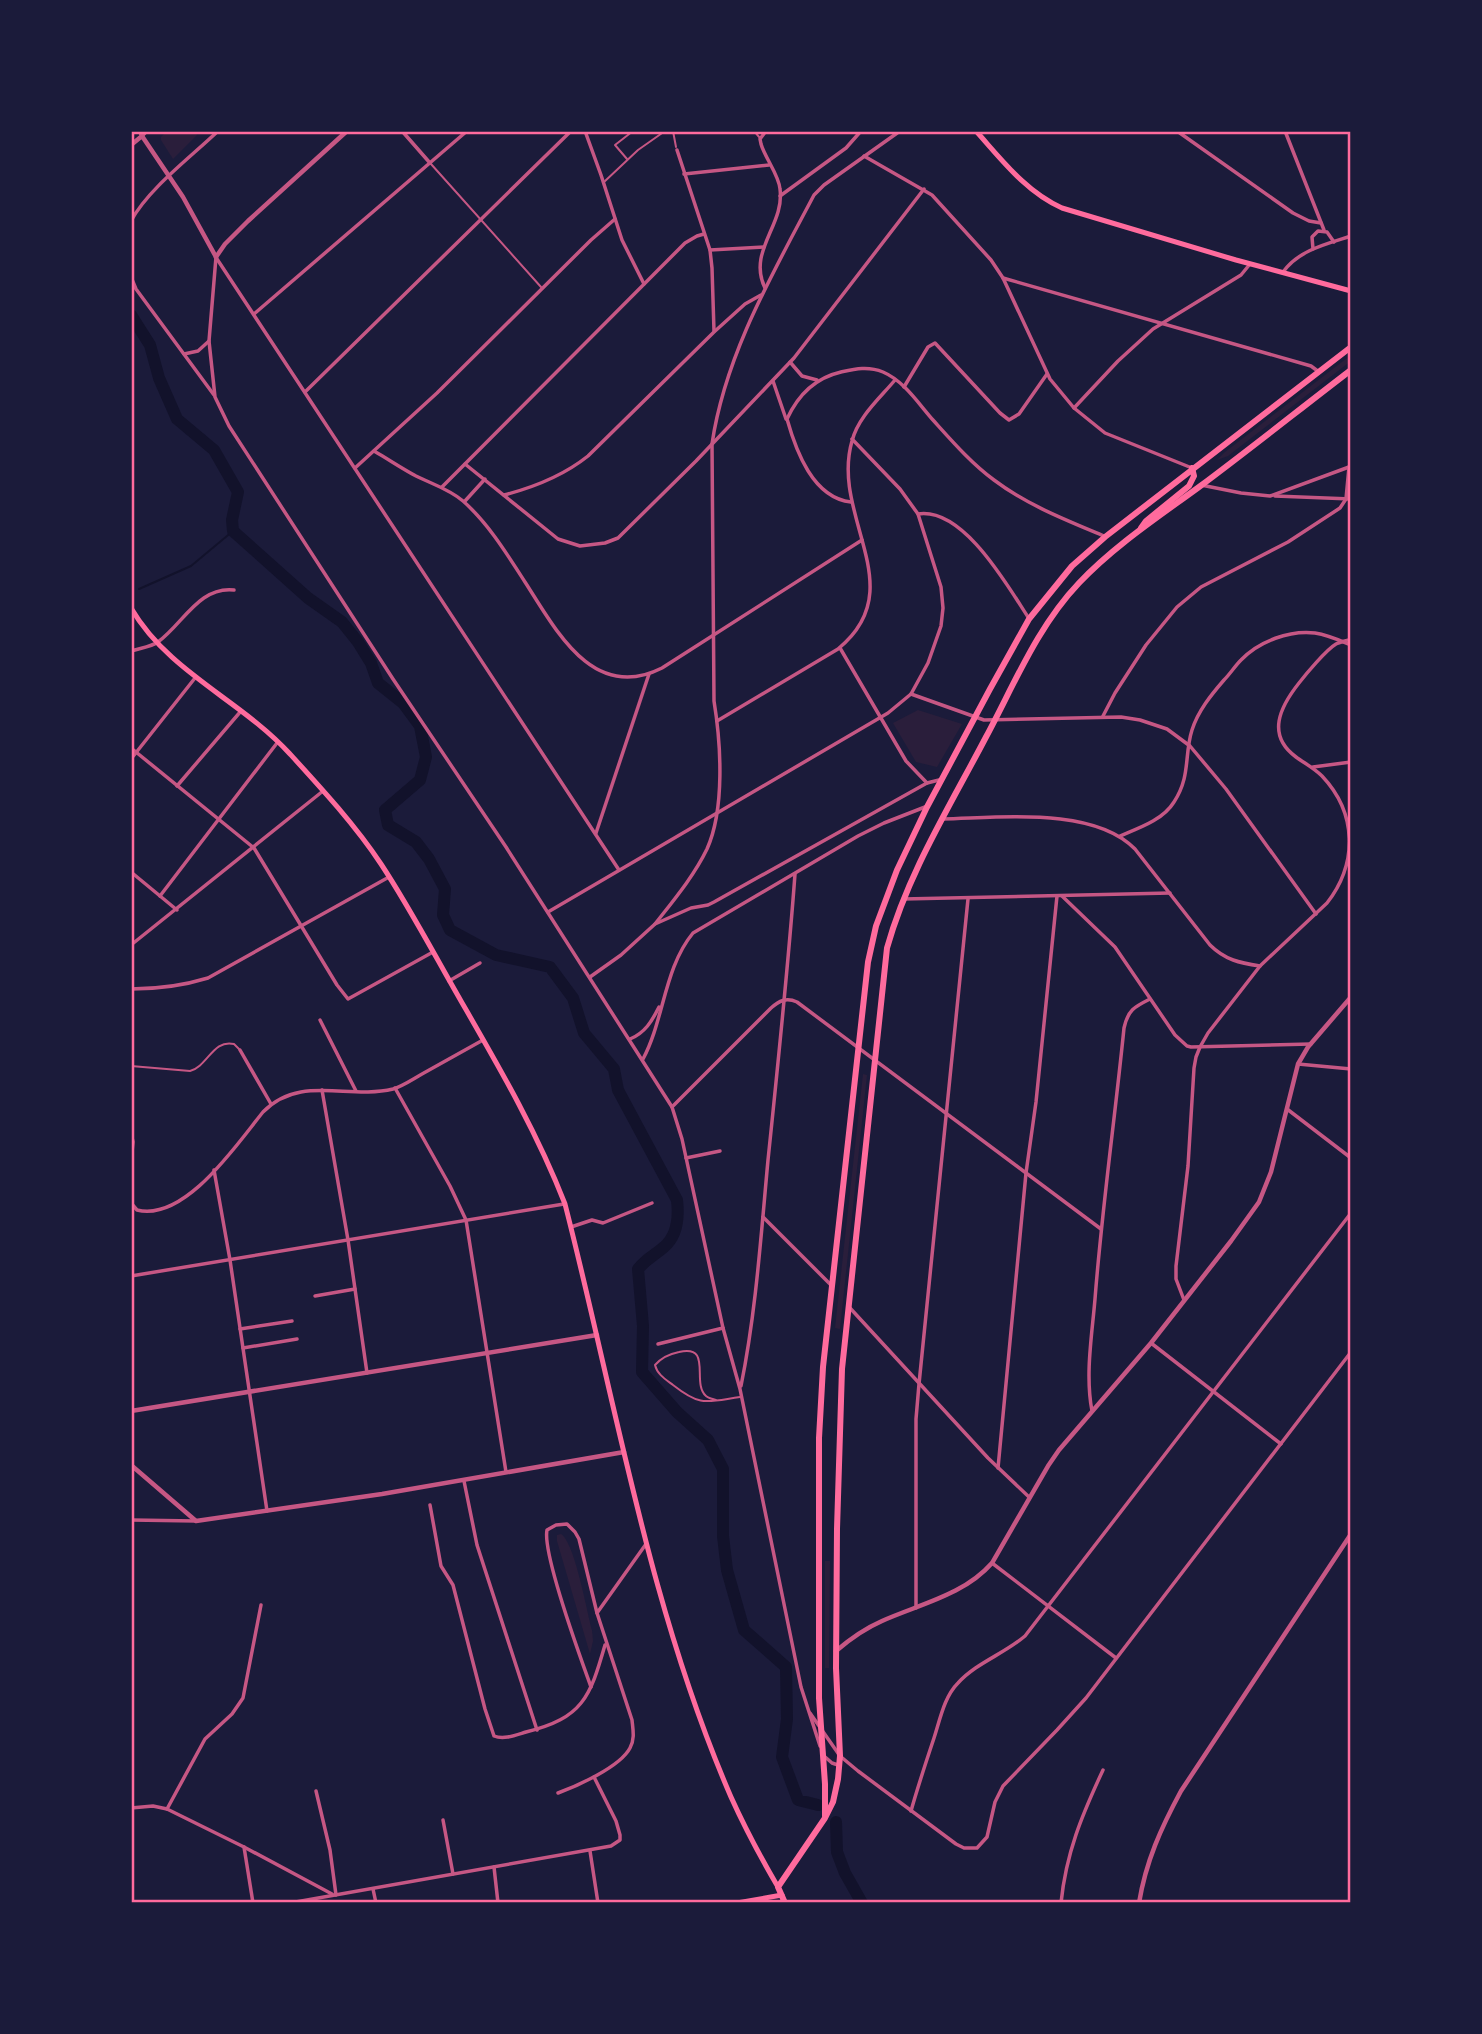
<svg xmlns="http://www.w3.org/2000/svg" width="1482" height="2034" viewBox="0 0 1482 2034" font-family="Poppins,sans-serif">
  <rect width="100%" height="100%" fill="#1b1b3a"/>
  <g fill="#2a1e3b">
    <polygon points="167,131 194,131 197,135 173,159 161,140 161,137"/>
    <polygon points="1351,355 1351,361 1228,456 1217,460 1225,452"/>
    <polygon points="918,710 962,724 937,767 916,762 893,723"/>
    <polygon points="863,1074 867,1075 840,1329 835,1328"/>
    <path d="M 561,1534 C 575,1543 587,1612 592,1630 L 593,1641 L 590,1654 L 557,1541 L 557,1535 Z"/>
    <polygon points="825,1561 830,1561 829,1668 825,1668"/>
  </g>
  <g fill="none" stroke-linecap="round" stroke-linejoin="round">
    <polyline stroke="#12122b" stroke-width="2" points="139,589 191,566 233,531"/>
    <g stroke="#12122b" stroke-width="12">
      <path d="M 131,315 L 150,345 L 159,378 L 177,419 L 214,450 L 238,492 L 232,520 L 233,531 L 308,598 L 342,622 L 358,642 L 371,663 L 378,683 L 403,703 L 420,726 L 426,757 L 420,780 L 385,810 L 388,825 L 416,842 L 429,859 L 445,889 L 443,915 L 450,930 L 496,955 L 550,967 L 573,998 L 584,1033 L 614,1069 L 618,1090 L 677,1200 C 679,1217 678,1235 664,1247 C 654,1256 648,1257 638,1269 L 643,1326 L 642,1372 L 677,1412 L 708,1440 L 723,1469 L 723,1536 L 727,1570 L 744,1630 L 786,1667 L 787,1719 L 782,1757 L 798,1800 L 818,1805"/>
      <polyline points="836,1822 837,1852 845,1873 862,1903"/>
    </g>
    <g stroke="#c65784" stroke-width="2">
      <polyline points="673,131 676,147"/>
      <polyline points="754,131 760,138"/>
      <polyline points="627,159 615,145 633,131"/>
      <polyline points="431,164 541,287"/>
      <polyline points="604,182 638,150 665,131"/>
      <path d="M 131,1066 L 190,1071 C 208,1066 213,1039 234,1044 L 239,1049"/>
      <path d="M 716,1400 C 713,1399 708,1398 706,1396 C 691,1383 713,1344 679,1352 C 669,1354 662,1357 655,1365 C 657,1374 665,1379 673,1385 C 701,1407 706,1402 740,1397"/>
    </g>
    <g stroke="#c65784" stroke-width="3.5">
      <polyline points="139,131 142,136 147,131"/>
      <polyline points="402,131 430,163"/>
      <polyline points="585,131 601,175 622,240 644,284"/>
      <polyline points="1177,131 1293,213 1309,221 1321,223"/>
      <polyline points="1285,131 1324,230"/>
      <polyline points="677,150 710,250 712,268 714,331"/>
      <polyline points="864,156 932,195 991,260 1003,278 1050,379 1074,408 1105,433 1192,468"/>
      <polyline points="684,174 769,165"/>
      <polyline points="780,196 846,148 861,131"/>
      <path d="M 131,221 C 148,189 191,157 218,131"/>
      <polyline points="1313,249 1312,237 1318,231 1327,232 1334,242"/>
      <polyline points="710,250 764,247"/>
      <polyline points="216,257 209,341 215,397 229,426 393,679 506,847 672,1107 682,1139 723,1328 740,1389 801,1687 820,1746"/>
      <polyline points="217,259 619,870"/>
      <path d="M 1283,272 C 1299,250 1326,244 1351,236"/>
      <polyline points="131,277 136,289 214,395"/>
      <polyline points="1003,278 1311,366 1319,372"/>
      <path d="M 765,288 C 747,251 785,225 780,189 C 779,175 765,158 761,144 L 760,139 L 766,131"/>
      <polyline points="254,314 467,131"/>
      <polyline points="184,354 198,351 209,341"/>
      <polyline points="790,362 802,376 817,380"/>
      <polyline points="773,381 786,419"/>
      <polyline points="904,387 928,347 935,343 1000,413 1009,420 1019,414 1047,374"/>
      <polyline points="305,392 571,131"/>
      <polyline points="1074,408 1118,361 1153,329 1241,275 1250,264"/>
      <path d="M 374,451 C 388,459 401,468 416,476 C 432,484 449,489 463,501 C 488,523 507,554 525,582 C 556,630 593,703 662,668 L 862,540"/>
      <polyline points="465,464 558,539 580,546 605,543 618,538 696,461 794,358 924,189"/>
      <polyline points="355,468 437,393 591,240 615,219"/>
      <polyline points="1201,485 1241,493 1270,496 1349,467"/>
      <polyline points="442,487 685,243 697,236 704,234"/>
      <path d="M 504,495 C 535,487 563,476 588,456 L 714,332 L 745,304 L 761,295"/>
      <polyline points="1275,496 1351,499"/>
      <polyline points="465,501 485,479"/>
      <path d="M 851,502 C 813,498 796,451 787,419 C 798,395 815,378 841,372 C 855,369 868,366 883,372 C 904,381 918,403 933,420 C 952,441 971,463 994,480 C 1027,505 1066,520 1104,536"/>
      <path d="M 918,514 C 963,507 1007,585 1028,617"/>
      <polyline points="840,648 906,761 927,783"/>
      <path d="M 131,651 C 140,648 151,647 158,642 C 183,624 199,586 234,590"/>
      <polyline points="911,694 984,720 1121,717 1140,720 1167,729 1190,746 1226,789 1316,914"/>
      <polyline points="1103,716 1115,693 1146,645 1177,607 1201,587 1288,542 1340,508 1346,499 1349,467"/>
      <path d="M 717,721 L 838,649 C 913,588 830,517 852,441 C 858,417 880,398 895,380"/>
      <polyline points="131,748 254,848 337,985 348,999 433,952"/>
      <polyline points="131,759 195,678"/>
      <polyline points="1313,767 1351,762"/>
      <polyline points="177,786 241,711"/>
      <path d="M 942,819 C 999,818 1093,806 1135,849 L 1210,945 C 1225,960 1240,963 1260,966"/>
      <polyline points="596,833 649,674"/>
      <path d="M 1120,836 C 1139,828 1163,820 1174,802 C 1191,776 1184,755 1192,730 C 1198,711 1211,695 1224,680 C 1230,674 1235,666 1241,660 C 1259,641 1290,630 1315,633 C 1328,635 1339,640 1351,645"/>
      <polyline points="131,872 177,910"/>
      <polyline points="160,896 277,743"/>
      <polyline points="1062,896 1115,947 1175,1035 1187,1046 1191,1047 1311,1044"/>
      <polyline points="903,899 1170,893"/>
      <polyline points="548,912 888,713 911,694 928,663 941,626 943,608 941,587 918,514 900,489 852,439"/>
      <path d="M 655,924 C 673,901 694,876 707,849 C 725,809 721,744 714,701 L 712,444 C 725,355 773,273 814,195 L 824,185 L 900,131"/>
      <polyline points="131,945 323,791"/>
      <polyline points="590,977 621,955 655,924 691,908 708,905 714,902 927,783 939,780"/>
      <polyline points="449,981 480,963"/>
      <path d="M 131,989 C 159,989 182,986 208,978 L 389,877"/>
      <polyline points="320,1020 356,1091"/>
      <path d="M 630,1039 C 645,1033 652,1021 659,1007"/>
      <polyline points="240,1050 271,1104"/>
      <path d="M 643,1059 C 664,1020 664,968 693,933 L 858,836 L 884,823 L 925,807"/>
      <polyline points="1298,1064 1351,1069"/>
      <polyline points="395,1088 450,1186 466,1220 506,1472"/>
      <polyline points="322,1090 348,1240 367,1373"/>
      <path d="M 672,1107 L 771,1008 C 779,1001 786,997 797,1002 L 1101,1229"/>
      <polyline points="1287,1109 1351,1158"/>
      <polyline points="131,1133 133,1142 131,1162"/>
      <polyline points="686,1158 720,1151"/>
      <polyline points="214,1170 230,1260 267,1511"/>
      <path d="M 131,1203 L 137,1210 C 185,1222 237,1144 263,1112 C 300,1074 348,1100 393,1089 C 403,1086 413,1079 422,1074 C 442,1063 463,1051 483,1040"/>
      <polyline points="763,1217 831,1285"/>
      <polyline points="571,1227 592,1220 603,1223 652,1203"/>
      <polyline points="131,1276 564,1204"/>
      <polyline points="315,1296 355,1289"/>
      <path d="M 1184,1300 L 1176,1279 L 1176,1266 L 1188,1166 L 1194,1068 L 1196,1057 L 1200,1047 L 1208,1033 L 1260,966 L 1327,903 C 1358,863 1357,813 1322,776 C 1314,768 1304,763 1296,757 C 1266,735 1280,707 1299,683 C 1306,674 1326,650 1336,644 C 1340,642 1346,641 1351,639"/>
      <polyline points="850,1308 988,1458 1029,1497"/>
      <polyline points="240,1329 292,1321"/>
      <polyline points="1151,1343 1281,1444"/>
      <polyline points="658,1344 723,1328"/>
      <polyline points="243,1348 297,1339"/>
      <path d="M 741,1386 C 756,1312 761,1235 768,1160 C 778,1064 788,969 795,874"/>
      <path d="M 1092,1411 C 1085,1375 1092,1335 1095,1299 C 1102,1208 1115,1118 1124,1028 C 1128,1010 1134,1007 1150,999"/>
      <polyline points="998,1468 1026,1173 1036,1102 1057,896"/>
      <polyline points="464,1481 477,1545 537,1730"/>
      <path d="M 430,1505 L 441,1566 L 453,1585 L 485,1709 L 494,1736 C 504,1740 516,1735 526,1732 C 583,1718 590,1697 605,1645"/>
      <polyline points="131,1520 196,1521"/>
      <polyline points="992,1563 1116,1658"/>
      <polyline points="916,1608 916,1419 919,1384 968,899"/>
      <polyline points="597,1613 646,1544"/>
      <polyline points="810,1713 840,1756 858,1771 956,1844 964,1848 977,1848 987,1837 995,1802 1003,1786 1057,1730 1086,1698 1351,1352"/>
      <polyline points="824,1756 832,1763 838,1765"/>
      <polyline points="316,1791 330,1850 336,1895"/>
      <path d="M 558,1793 C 577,1786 620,1767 630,1748 C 635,1739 633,1730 632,1720 L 597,1613 L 579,1539 L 575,1532 L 567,1524 L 556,1525 L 547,1530 C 542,1554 581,1659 591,1687"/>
      <polyline points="131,1808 153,1806 167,1809 244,1847 332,1894"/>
      <polyline points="167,1809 205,1739 232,1714 243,1698 261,1605"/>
      <path d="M 911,1811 C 918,1786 926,1762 934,1738 C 940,1720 944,1697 958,1683 C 976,1663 1004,1654 1025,1636 L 1351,1213"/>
      <polyline points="443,1820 453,1874"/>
      <polyline points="244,1847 253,1903"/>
      <polyline points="590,1851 598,1903"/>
      <polyline points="494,1867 498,1903"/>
      <polyline points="373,1889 376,1903"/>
      <polyline points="290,1903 611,1846 620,1840 620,1835 616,1821 594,1777"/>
      <path d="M 1061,1903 C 1066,1853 1082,1815 1103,1770"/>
    </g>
    <g stroke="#c65784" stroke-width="4.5">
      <polyline points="131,145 142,136 183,197 216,257"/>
      <polyline points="216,257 225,244 248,221 347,131"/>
      <polyline points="131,1411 597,1335"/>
      <polyline points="131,1465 196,1521 382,1494 624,1452"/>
      <path d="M 836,1651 C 850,1639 866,1628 882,1621 C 920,1604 964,1595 992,1563 L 1048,1466 L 1059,1450 L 1151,1343 L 1231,1241 L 1259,1202 L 1271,1172 L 1298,1064 L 1308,1047 L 1351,997"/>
      <path d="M 1139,1903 C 1146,1861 1161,1828 1181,1791 L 1351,1534"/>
    </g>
    <g stroke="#ff6b9d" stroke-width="5">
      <path d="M 976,131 C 1002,160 1026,192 1062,208 L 1236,260 L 1351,291"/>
      <path d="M 131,608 C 169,673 241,700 290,754 C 322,789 355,825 381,864 C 410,908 435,956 461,1001 C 499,1067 537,1132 565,1204 C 616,1403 649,1608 731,1797 C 745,1828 761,1858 778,1887"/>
      <polyline points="737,1903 782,1895"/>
    </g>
    <g stroke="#ff6b9d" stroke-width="6">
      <polyline points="1141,528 1146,521 1189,486 1194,476 1192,468"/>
      <polyline points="825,1816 825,1784 819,1698 819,1438 823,1367 868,962 876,926 897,870 927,807 990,689 1029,619 1072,566 1105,537 1351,347"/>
      <path d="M 785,1903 L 778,1887 L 825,1818 L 833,1802 L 838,1779 L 840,1756 L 836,1668 L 837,1529 L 842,1369 L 887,948 C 908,873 950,806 986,737 C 1014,685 1037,627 1079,583 C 1114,546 1158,517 1199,487 C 1250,449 1300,409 1351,370"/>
    </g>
  </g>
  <rect width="1482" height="2034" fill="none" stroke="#1b1b3a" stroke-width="266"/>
  <rect x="133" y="133" width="1216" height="1768" fill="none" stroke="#ff6b9d" stroke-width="2.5"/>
</svg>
